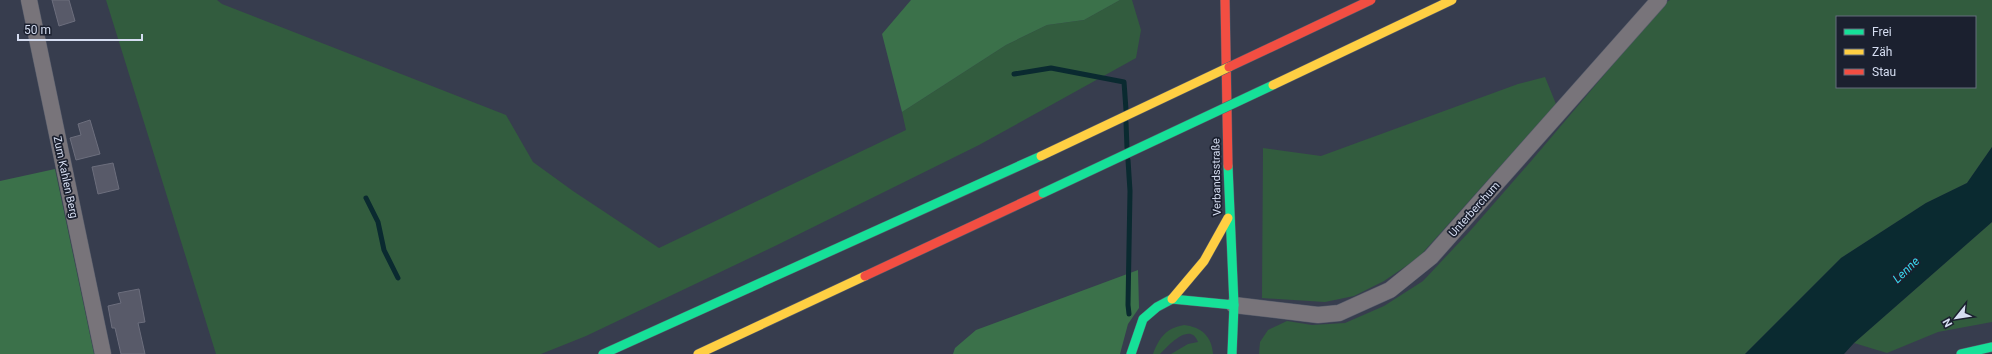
<svg xmlns="http://www.w3.org/2000/svg" width="1992" height="354" viewBox="0 0 1992 354" font-family="Roboto,sans-serif">
  <rect width="100%" height="100%" fill="#373d4e"/>
  <g fill="#325c3e" fill-rule="evenodd">
    <polygon points="106,0 217,0 222,4 506,115 533,162 573,191 659,248 906,130 902,112 1006,45 1047,25 1084,20 1120,0 1132,0 1141,30 1136,58 979,145 775,246 586,336 541,354 216,354"/>
    <path d="M 1670,0 L 1992,0 L 1992,147 L 1967,183 L 1926,203 L 1841,258 L 1745,354 L 1259,354 L 1260,342 L 1268,330 L 1287,321 L 1312,325 L 1345,323 L 1384,306 L 1423,281 L 1470,231 L 1532,160 L 1665,3 ZM 1837,17 L 1975,17 L 1975,87 L 1837,87 Z"/>
    <polygon points="1545,77 1556,104 1418,258 1384,281 1354,296 1325,302 1262,298 1263,148 1321,156 1518,84"/>
    <polygon points="1992,222 1992,322 1938,332 1887,353 1854,343"/>
    <path d="M 1184,325 C 1201,327 1212,336 1213,354 L 1171,354 L 1188,344 L 1198,342 C 1190,321 1168,346 1160,354 L 1153,354 C 1159,338 1166,328 1184,325 Z"/>
  </g>
  <g fill="#3b714a">
    <polygon points="911,0 1120,0 1084,20 1047,25 1006,45 902,112 882,34"/>
    <polygon points="55,169 94,354 0,354 0,181"/>
    <polygon points="1138,270 1139,308 1128,324 1120,354 953,354 955,348 976,330"/>
  </g>
  <polygon fill="#0a2a30" points="1992,147 1992,222 1854,343 1844,354 1745,354 1841,258 1926,203 1967,183"/>
  <g fill="none" stroke-linecap="round" stroke-linejoin="round">
    <g stroke="#0a2a30" stroke-width="5">
      <polyline points="1014,74 1051,68 1124,82 1126,110"/>
      <polyline points="1126,122 1127,148"/>
      <polyline points="1128,160 1130,191 1128,305 1129,314"/>
      <polyline points="366,198 378,222 384,250 398,278"/>
    </g>
  </g>
  <g fill="#585a69" stroke="#6c6e7d">
    <polygon points="52,0 69,0 75,21 59,26"/>
    <polygon points="90,120 100,154 76,160 70,138 81,135 78,124"/>
    <polygon points="113,163 119,189 98,194 92,167"/>
    <polygon points="139,289 145,322 138,323 145,354 121,354 115,328 112,328 108,306 121,303 118,293"/>
  </g>
  <g fill="none" stroke-linecap="round" stroke-linejoin="round">
    <defs>
      <g id="street">
        <polyline points="29,0 103,354"/>
        <polyline points="1234,305 1318,315 1339,313 1390,290 1431,257 1659,0"/>
      </g>
      <g id="fast">
        <polyline points="1228,166 1234,305 1232,354"/>
        <polyline points="603,354 1041,156"/>
        <polyline points="1131,354 1143,319 1157,307 1172,299 1234,305"/>
        <polyline points="1961,354 1992,347"/>
      </g>
      <g id="slow">
        <polyline points="1172,299 1204,261 1228,218"/>
        <polyline points="698,354 865,276"/>
      </g>
      <g id="jam">
        <polyline points="1225,0 1228,166"/>
        <polyline points="865,276 1043,193"/>
      </g>
    </defs>
    <use href="#street" stroke="#555b6a" stroke-width="17"/>
    <use href="#fast" stroke="#555b6a" stroke-width="10"/>
    <use href="#slow" stroke="#555b6a" stroke-width="10"/>
    <use href="#jam" stroke="#555b6a" stroke-width="10"/>
    <use href="#street" stroke="#78747a" stroke-width="16"/>
    <use href="#fast" stroke="#16e098" stroke-width="9"/>
    <use href="#slow" stroke="#ffcf43" stroke-width="9"/>
    <use href="#jam" stroke="#f24e42" stroke-width="9"/>
    <defs>
      <polyline id="fast-bridge" points="1043,193 1273,85"/>
      <g id="slow-bridge">
        <polyline points="1273,85 1452,0"/>
        <polyline points="1041,156 1229,67"/>
      </g>
      <polyline id="jam-bridge" points="1229,67 1371,0"/>
    </defs>
    <use href="#fast-bridge" stroke="#555b6a" stroke-width="10" stroke-linecap="butt"/>
    <use href="#slow-bridge" stroke="#555b6a" stroke-width="10" stroke-linecap="butt"/>
    <use href="#jam-bridge" stroke="#555b6a" stroke-width="10" stroke-linecap="butt"/>
    <use href="#fast-bridge" stroke="#16e098" stroke-width="9"/>
    <use href="#slow-bridge" stroke="#ffcf43" stroke-width="9"/>
    <use href="#jam-bridge" stroke="#f24e42" stroke-width="9"/>
  </g>
  <g text-anchor="middle" stroke-width="3.5" stroke-linejoin="round" paint-order="stroke">
    <g font-size="11" fill="#d5ddf1" stroke="#1b202f">
      <text transform="translate(66 177) rotate(78)" y="4">Zum Kahlen Berg</text>
      <text transform="translate(1216 177) rotate(-91)" y="4">Verbandsstraße</text>
      <text transform="translate(1474 209) rotate(-48)" y="4">Unterberchum</text>
    </g>
    <g font-size="12" font-style="italic" fill="#38d7ed" stroke="#1b202f">
      <text transform="translate(1906 270) rotate(-44)" y="4">Lenne</text>
    </g>
  </g>
  <rect x="1836" y="16" width="140" height="72" fill="#1b202f" stroke="#656c7d"/>
  <rect x="1844" y="29" width="20" height="6" fill="#16e098" stroke="#656c7d"/>
  <text x="1872" y="36" font-size="12" fill="#d5ddf1">Frei</text>
  <rect x="1844" y="49" width="20" height="6" fill="#ffcf43" stroke="#656c7d"/>
  <text x="1872" y="56" font-size="12" fill="#d5ddf1">Zäh</text>
  <rect x="1844" y="69" width="20" height="6" fill="#f24e42" stroke="#656c7d"/>
  <text x="1872" y="76" font-size="12" fill="#d5ddf1">Stau</text>
  <g transform="translate(1956 318) rotate(240)" stroke="#1b202f" stroke-width="3" paint-order="stroke">
  <path d="M0-3L7 15L0 10L-7 15Z" fill="#d5ddf1"/>
  <text y="-6" font-size="11" font-weight="bold" text-anchor="middle" fill="#d5ddf1">N</text>
  </g>
  <path d="M18 34v6h124v-6" fill="none" stroke="#d5ddf1" stroke-width="2"/>
  <text x="24" y="34" font-size="12" fill="#d5ddf1" stroke="#1b202f" stroke-width="3" paint-order="stroke">50 m</text>
</svg>
